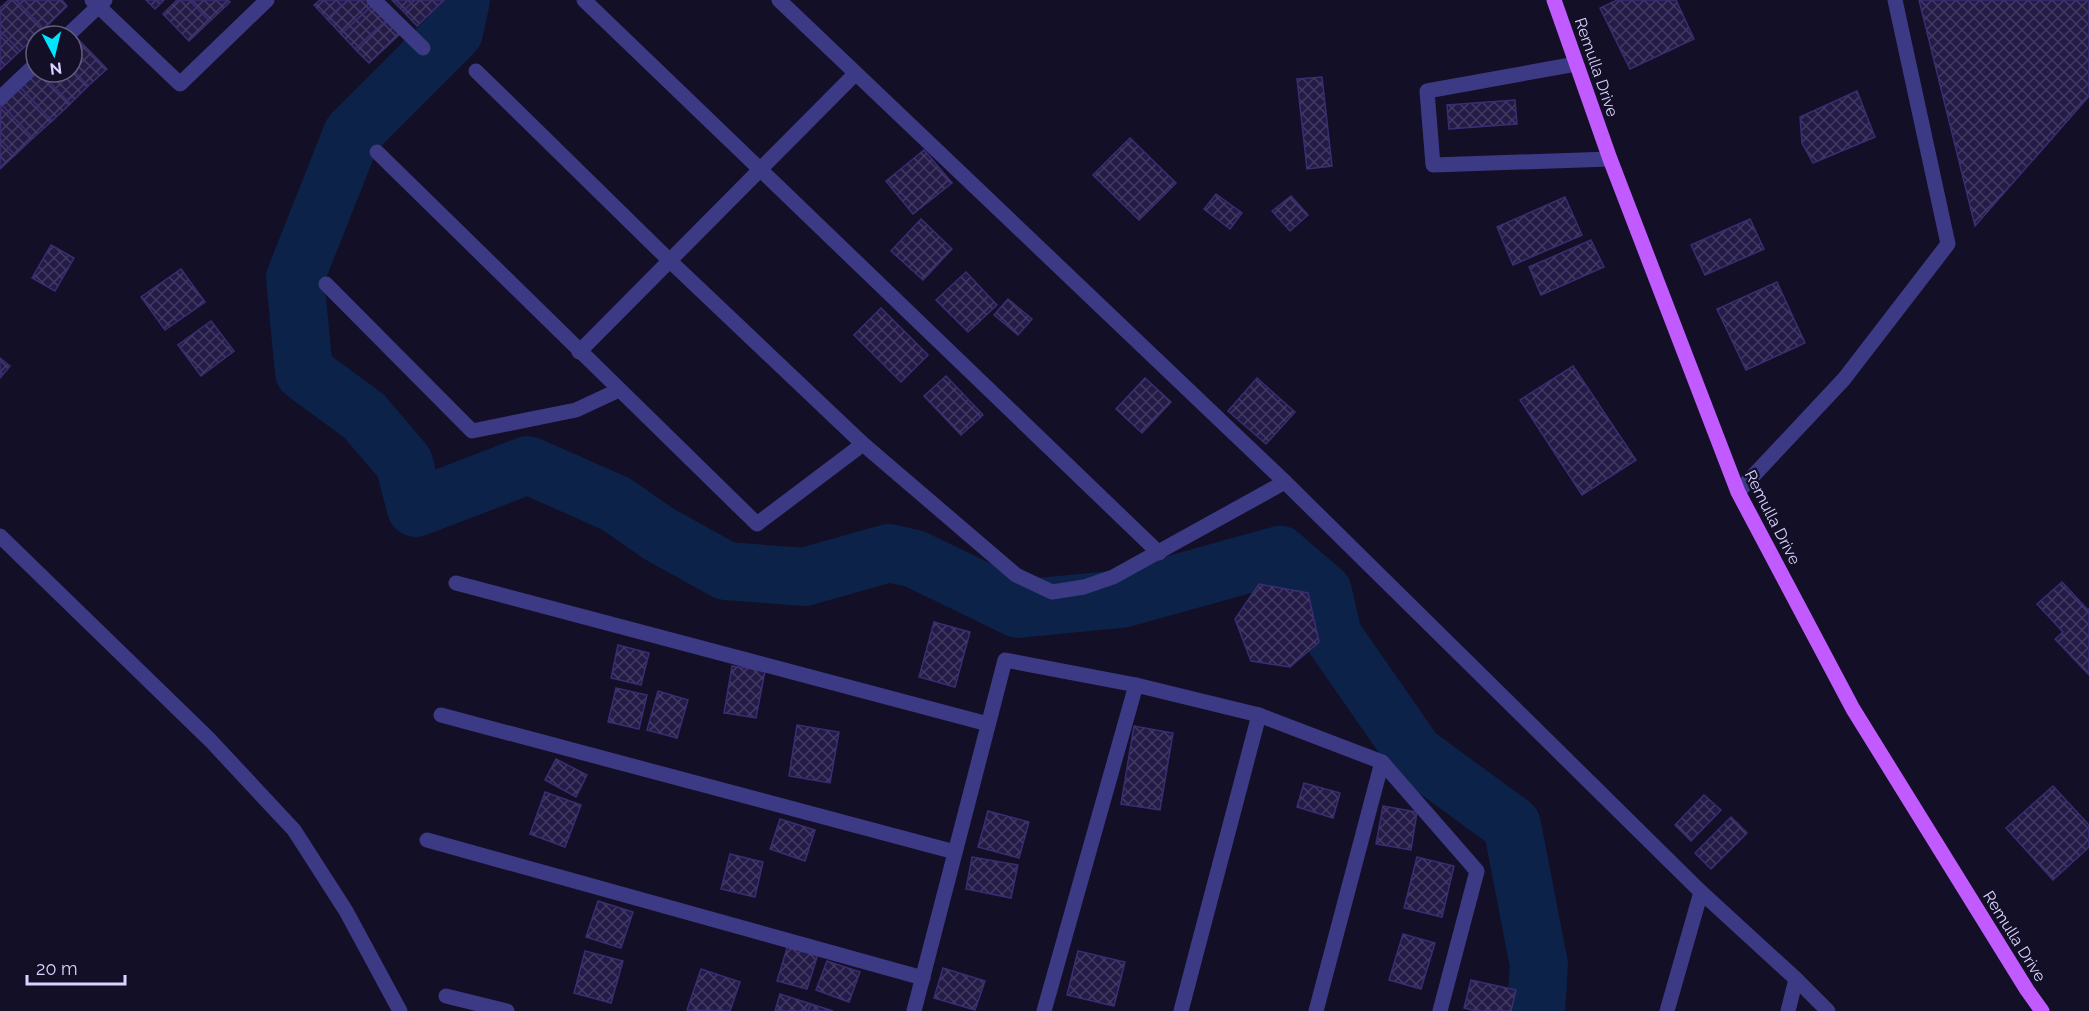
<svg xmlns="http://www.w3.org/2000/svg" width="2089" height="1011" viewBox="0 0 2089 1011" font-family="Raleway,sans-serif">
  <defs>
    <pattern id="building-cross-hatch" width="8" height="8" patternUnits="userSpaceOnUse" patternTransform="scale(1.5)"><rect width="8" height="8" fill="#241b47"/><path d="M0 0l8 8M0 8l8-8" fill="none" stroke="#433b63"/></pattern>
  </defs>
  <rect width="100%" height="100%" fill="#130f26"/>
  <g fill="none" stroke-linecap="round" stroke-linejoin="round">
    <polyline stroke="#0c2248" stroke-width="58" points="461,0 454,32 352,134 295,278 304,372 364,416 404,463 416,508 528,465 616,504 659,534 726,571 804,577 889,553 915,559 1018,609 1121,599 1280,555 1323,592 1333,636 1415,754 1512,825 1539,965 1536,1011"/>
  </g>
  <g fill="url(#building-cross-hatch)" stroke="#3b2d73" stroke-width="1.5">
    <polygon points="9,0 16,0 44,29 20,51 0,31 0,8"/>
    <polygon points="16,0 62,0 67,6 44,29"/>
    <polygon points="146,0 164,0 155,9"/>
    <polygon points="177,0 189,0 210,21 189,41 163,14"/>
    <polygon points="189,0 228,0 230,2 210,21"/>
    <polygon points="320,0 348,0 327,19 314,5"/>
    <polygon points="348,0 370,0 374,4 341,34 327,19"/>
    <polygon points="392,0 415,0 403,11"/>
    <polygon points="415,0 444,0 417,26 403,11"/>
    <polygon points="1617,0 1676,0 1694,39 1630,69 1600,8"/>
    <polygon points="1919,0 2089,0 2089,96 1975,226"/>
    <polygon points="374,4 388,19 355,49 341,34"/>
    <polygon points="388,19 401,33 369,63 355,49"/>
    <polygon points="0,31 20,51 0,70"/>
    <polygon points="75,36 107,69 88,86 72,69 72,39"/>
    <polygon points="72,69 88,86 70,104 40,72 72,72"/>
    <polygon points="36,72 40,72 70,104 52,121 20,87"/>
    <polygon points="1322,77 1332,166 1307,169 1297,79"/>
    <polygon points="20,87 52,121 33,138 1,104"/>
    <polygon points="1857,91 1875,137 1813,163 1802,143 1800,117"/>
    <polygon points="1515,100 1517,124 1449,129 1447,105"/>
    <polygon points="1,104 33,138 15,155 0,139"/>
    <polygon points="1130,138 1176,183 1139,220 1093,175"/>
    <polygon points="0,139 15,155 0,169"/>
    <polygon points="924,150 952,183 913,214 886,181"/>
    <polygon points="1216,194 1242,213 1230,229 1204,209"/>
    <polygon points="1291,196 1308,215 1290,231 1272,211"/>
    <polygon points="1565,197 1582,235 1513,265 1497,227"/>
    <polygon points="921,219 952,249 923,280 891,251"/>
    <polygon points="1750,219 1764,249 1705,275 1691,245"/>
    <polygon points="1591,240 1604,267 1541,295 1529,267"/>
    <polygon points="51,245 74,258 55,291 32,278"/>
    <polygon points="181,269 205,302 165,330 141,297"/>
    <polygon points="966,272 997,305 968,332 936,300"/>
    <polygon points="1777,282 1805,343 1746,370 1717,309"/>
    <polygon points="1008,299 1032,319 1018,335 994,315"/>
    <polygon points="881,308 928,355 901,382 854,335"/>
    <polygon points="211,321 234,351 201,376 178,345"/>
    <polygon points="0,358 10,366 0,378"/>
    <polygon points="1573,366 1636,460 1582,495 1520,400"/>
    <polygon points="946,376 983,415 961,435 924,396"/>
    <polygon points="1145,378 1171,402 1142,433 1116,409"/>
    <polygon points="1257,378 1295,412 1266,444 1228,411"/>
    <polygon points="2062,582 2088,610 2089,609 2089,675 2055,639 2063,632 2037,604"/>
    <polygon points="1259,584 1308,593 1319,642 1290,667 1251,661 1235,619"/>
    <polygon points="934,622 970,632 955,687 919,677"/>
    <polygon points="618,645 649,653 641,685 611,678"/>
    <polygon points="732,666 765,671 756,718 724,713"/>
    <polygon points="616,688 647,695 639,729 608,722"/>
    <polygon points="658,691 688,700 677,738 647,730"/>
    <polygon points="797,725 839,732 830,783 789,776"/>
    <polygon points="1134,726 1173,733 1160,810 1121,804"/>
    <polygon points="556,759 587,775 576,797 545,780"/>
    <polygon points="1304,783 1340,793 1333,818 1297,807"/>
    <polygon points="2053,786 2089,825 2089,847 2053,880 2006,828"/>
    <polygon points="545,792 581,805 565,847 530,834"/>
    <polygon points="1704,795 1721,810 1691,841 1675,825"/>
    <polygon points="1383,806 1417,812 1411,850 1376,844"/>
    <polygon points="988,811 1029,822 1019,858 978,847"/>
    <polygon points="1731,817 1747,833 1711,869 1695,853"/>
    <polygon points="780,819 815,830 805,861 770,849"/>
    <polygon points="730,854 763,862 755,897 721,889"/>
    <polygon points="972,857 1018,865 1011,898 966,889"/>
    <polygon points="1417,857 1454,866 1442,917 1404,908"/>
    <polygon points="598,901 633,912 621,948 586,937"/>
    <polygon points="1403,934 1435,943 1421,989 1389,980"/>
    <polygon points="788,945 818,954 807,989 777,981"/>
    <polygon points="585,951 623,961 611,1003 574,993"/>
    <polygon points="1078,951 1125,962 1114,1006 1067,995"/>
    <polygon points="827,961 860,972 849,1002 816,990"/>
    <polygon points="943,968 985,981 975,1010 934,998"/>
    <polygon points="701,969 740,982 730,1011 687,1010"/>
    <polygon points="1471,980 1516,990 1511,1011 1476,1011 1464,1008"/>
    <polygon points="780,994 811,1004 808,1011 775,1011"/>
    <polygon points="811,1004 833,1011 808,1011"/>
  </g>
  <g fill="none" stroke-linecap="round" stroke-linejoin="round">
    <g stroke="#3d3a85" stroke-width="15">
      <polyline points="92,0 180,84 267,0"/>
      <polyline points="374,0 423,48"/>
      <polyline points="584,0 1159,553"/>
      <polyline points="779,0 1285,482 1701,892 1796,979 1828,1011"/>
      <polyline points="67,36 105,0"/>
      <polyline points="1576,64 1427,91 1433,165 1610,159"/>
      <polyline points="476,71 670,261 863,444 1016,575 1052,592 1084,587 1113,577 1285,482"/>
      <polyline points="0,98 36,64"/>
      <polyline points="377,152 757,524 863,444"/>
      <polyline points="326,284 472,431 576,410 619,390"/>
      <polyline points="579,352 855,74"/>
      <polyline points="1738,492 1844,379 1948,244 1895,0"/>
      <polyline points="0,536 210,740 294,830 346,911 400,1011"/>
      <polyline points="456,583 988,724"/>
      <polyline points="441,715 955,852"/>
      <polyline points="427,840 923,978"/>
      <polyline points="446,996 507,1011"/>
      <polyline points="914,1011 1005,660 1136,685 1259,715 1382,762 1477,871 1440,1011"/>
      <polyline points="1044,1011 1136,685"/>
      <polyline points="1181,1011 1259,715"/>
      <polyline points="1316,1011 1382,762"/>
      <polyline points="1667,1011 1701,892"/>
      <polyline points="1788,1011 1796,979"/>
    </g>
    <polyline stroke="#c25bff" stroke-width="15" points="1554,0 1610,159 1738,492 1853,709 2027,990 2042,1011"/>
  </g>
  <g text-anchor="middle" stroke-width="4.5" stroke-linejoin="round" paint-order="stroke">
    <g font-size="16" fill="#d9d4ff" stroke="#130f26">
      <text transform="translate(1597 67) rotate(71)" y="6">Remulla Drive</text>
      <text transform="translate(1773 517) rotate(63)" y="6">Remulla Drive</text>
      <text transform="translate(2015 936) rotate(58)" y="6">Remulla Drive</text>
    </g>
  </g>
  <g transform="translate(54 54) rotate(173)"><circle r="28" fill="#130f26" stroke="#625e7d" stroke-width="1.5"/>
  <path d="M0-4.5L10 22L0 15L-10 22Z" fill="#00e5ff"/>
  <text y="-9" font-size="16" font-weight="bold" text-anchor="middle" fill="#d9d4ff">N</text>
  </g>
  <path d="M27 975v9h98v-9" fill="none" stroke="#d9d4ff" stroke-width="3"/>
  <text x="36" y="975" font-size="18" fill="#d9d4ff" stroke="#130f26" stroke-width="4.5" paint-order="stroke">20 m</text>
</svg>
